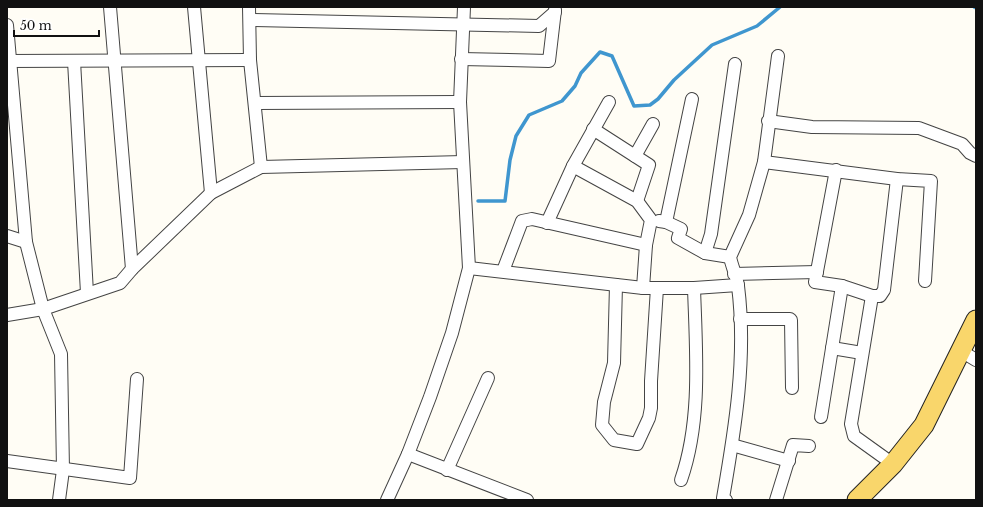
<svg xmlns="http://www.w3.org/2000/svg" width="983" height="507" viewBox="0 0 983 507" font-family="'Libre Baskerville',serif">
  <rect width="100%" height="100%" fill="#fffdf5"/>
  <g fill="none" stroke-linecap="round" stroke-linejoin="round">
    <g stroke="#3f96cf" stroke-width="3.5">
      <polyline points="974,7 976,8"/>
      <polyline points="478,201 505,201 510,160 516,136 529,115 562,101 575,86 581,73 600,52 612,56 634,106 650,105 658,99 674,80 712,45 757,26 780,7"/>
    </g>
    <defs>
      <g id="street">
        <polyline points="110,7 132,269"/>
        <polyline points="194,7 211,193"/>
        <polyline points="249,7 250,60 261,167"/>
        <polyline points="250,20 539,26 555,12"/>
        <polyline points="7,25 26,242 43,309 61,354 63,470 59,500"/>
        <polyline points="461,59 549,61 555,10"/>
        <polyline points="7,61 250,60"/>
        <polyline points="74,61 87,293"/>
        <polyline points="256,103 460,102"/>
        <polyline points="768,121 812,127 919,128 962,144 970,153 976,156"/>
        <polyline points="593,129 649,165 637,201"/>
        <polyline points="635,156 653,124"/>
        <polyline points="764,162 897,179 931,181 925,281"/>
        <polyline points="573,166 637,201 651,220 646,245 643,288"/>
        <polyline points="836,170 815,282 842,286 872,296"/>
        <polyline points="659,221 666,222 681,229 678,238 705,253 730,257"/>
        <polyline points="666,222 692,99"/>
        <polyline points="547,223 573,166 609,102"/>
        <polyline points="7,236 26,242"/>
        <polyline points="705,253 711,234 735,64"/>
        <polyline points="469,268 643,288 694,288 738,285"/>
        <polyline points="503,271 522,221 532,219 646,245"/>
        <polyline points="734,274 817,272"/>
        <polyline points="616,285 614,363 604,402 602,425 614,440 637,444 649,418 651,408 651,381 657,288"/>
        <polyline points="7,315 43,309 120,283 132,269 211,193 261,167 463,162"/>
        <polyline points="740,319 790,319 791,320 792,388"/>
        <polyline points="832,348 862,353"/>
        <polyline points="961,351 976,360"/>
        <polyline points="821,417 842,286"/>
        <polyline points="732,445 789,461"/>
        <polyline points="408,454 527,500"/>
        <polyline points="7,461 130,478 137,379"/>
        <polyline points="893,464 854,436 851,424 872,296 880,296 884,290 897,179"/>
        <polyline points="447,470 488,378"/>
        <path d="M 681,480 C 702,420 696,351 694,288"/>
        <polyline points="387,500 408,454 430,397 452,333 469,268 460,102 464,7"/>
        <path d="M 726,500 L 723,498 C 735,429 747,357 738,286 C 737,277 732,267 730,257 L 749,215 L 764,162 L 778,56"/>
        <polyline points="776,500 793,445 809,446"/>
      </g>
      <polyline id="primary" points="857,500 893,464 924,425 976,320"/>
    </defs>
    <use href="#street" stroke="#444" stroke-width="14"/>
    <use href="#primary" stroke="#222" stroke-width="21"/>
    <use href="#street" stroke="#fff" stroke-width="12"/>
    <use href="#primary" stroke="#f9d66b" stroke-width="19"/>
  </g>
  <rect width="983" height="507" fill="none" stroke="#111111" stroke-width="16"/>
  <path d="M14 30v6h85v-6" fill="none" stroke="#111111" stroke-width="2"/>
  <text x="20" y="30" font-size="12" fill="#111111" stroke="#ffffff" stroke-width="3" paint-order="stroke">50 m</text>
</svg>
